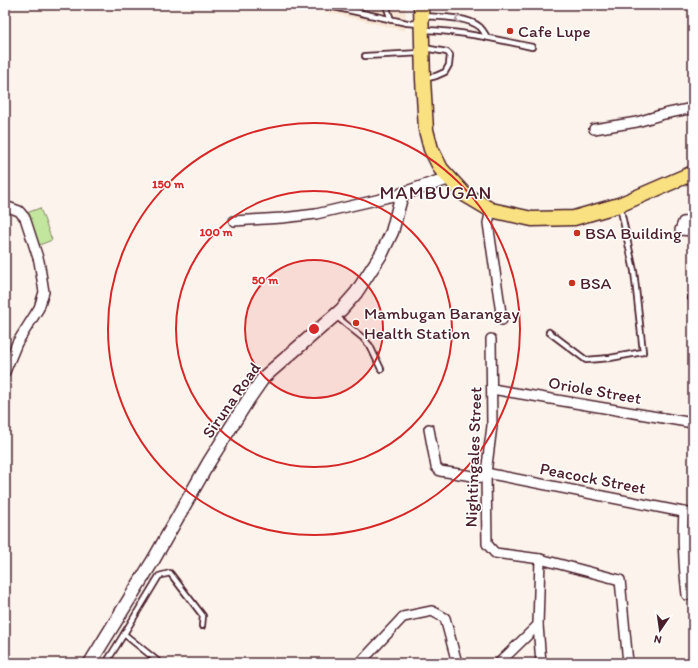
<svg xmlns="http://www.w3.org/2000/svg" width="698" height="668" viewBox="0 0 698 668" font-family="Itim,sans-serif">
  <rect width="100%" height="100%" fill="#fcf4ec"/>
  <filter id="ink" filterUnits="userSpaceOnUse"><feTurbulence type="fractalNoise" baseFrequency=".025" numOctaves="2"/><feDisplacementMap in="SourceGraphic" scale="8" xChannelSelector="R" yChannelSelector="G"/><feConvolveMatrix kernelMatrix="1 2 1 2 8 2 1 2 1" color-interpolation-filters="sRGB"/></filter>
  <g filter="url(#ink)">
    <polygon fill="#f8e6d5" points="298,5 406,5 405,31"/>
    <polygon fill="#c3e69f" stroke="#868265" points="40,208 52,240 37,246 24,214"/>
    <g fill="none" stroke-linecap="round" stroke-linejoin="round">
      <defs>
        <g id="lane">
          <polyline points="325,5 407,23 420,24"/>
          <polyline points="386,5 391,20"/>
          <path d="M 422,16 C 438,17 467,16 480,27 C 483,30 485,34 487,37"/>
          <path d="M 423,30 C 460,31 496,39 532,47"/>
          <polyline points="424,48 447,52 450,55 449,65 445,72 436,76 424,79"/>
          <polyline points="365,56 421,53"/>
          <polyline points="691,298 693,298"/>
          <polyline points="337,317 363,338 370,346 381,369"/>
          <polyline points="549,332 586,360 610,358 643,352 634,271 620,206"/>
          <polyline points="124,634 159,576 170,573 203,616 202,626"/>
          <polyline points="106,663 124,634 160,663"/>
        </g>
        <g id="street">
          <polyline points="594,129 637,122 664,114 693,108"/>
          <polyline points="5,206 19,211 25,218 39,261 44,292 39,308 17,343 5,372"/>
          <polyline points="491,210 488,223 502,320"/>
          <polyline points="693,219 683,222 680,230 693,231"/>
          <polyline points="234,221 282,218 316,214 402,194"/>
          <polyline points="491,339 492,426 486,473 487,544 495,553 540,559 620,580 628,663"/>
          <polyline points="492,389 693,423"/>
          <polyline points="429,429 436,467 440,471 486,478"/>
          <polyline points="486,473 693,514"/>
          <path d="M 684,512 C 682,540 684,568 687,595"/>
          <polyline points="540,559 538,625 541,663"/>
          <polyline points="360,663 403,617 432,611 445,618 457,663"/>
          <polyline points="499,663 538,625"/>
        </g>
        <polyline id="secondary" points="90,663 154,559 209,462 248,400 264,377 341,310 356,293 382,253 392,232 402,194 449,178"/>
        <polyline id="primary" points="421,5 423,79 426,130 431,149 441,169 464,194 491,210 532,219 574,218 619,205 693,173"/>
      </defs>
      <use href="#lane" stroke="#4a1f2b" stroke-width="8"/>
      <use href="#street" stroke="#4a1f2b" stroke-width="12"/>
      <use href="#secondary" stroke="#4a1f2b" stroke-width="15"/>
      <use href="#primary" stroke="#4a1f2b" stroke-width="17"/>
      <use href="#lane" stroke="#fff" stroke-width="4.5"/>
      <use href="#street" stroke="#fff" stroke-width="9"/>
      <use href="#secondary" stroke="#fff" stroke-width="12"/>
      <use href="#primary" stroke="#f9e181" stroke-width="14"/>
    </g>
    <defs><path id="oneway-chevron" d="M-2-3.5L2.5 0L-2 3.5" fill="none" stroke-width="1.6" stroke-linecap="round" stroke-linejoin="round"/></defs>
    <use stroke="#ae9aa0" href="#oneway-chevron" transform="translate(458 19) rotate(-166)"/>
  </g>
  <circle cx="314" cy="329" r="69" fill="#d62828" fill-opacity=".12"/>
  <g fill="none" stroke="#d62828" stroke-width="2">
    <circle cx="314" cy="329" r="69"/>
    <circle cx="314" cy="329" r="138"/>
    <circle cx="314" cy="329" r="206"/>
  </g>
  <g fill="#c8321e" stroke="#fff" stroke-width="1.5">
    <circle cx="510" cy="31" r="4"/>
    <circle cx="577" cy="233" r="4"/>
    <circle cx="572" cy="283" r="4"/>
    <circle cx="356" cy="323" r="4"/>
  </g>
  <g text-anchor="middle" stroke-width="3" stroke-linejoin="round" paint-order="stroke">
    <g font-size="17" fill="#4a1f2b" stroke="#fff" text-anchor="start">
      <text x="518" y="37">Cafe Lupe</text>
      <text x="585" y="239">BSA Building</text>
      <text x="580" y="289">BSA</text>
      <text x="364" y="319">Mambugan Barangay<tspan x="364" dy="20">Health Station</tspan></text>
    </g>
    <g font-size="17" fill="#4a1f2b" stroke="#fff">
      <text transform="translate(595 390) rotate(10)" y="6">Oriole Street</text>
      <text transform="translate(231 400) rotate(-55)" y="6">Siruna Road</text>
      <text transform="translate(473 457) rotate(-88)" y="6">Nightingales Street</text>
      <text transform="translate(593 478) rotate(11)" y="6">Peacock Street</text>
    </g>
    <g font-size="19" letter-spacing="1" fill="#4a1f2b" stroke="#fff">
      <text x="436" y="199">MAMBUGAN</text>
    </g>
  </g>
  <circle cx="314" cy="329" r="6" fill="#d62828" stroke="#fff" stroke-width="2"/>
  <g font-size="12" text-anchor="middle" font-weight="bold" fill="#d62828" stroke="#fff" stroke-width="3" stroke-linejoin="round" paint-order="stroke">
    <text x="168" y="188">150 m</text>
    <text x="216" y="236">100 m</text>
    <text x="265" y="284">50 m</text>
  </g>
  <rect width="698" height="668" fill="none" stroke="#fff" stroke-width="20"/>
  <rect x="10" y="10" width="678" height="648" fill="none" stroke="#4a1f2b" stroke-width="1.5" filter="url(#ink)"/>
  <g transform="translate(660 630) rotate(193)" stroke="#ffffff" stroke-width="3" paint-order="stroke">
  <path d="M0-3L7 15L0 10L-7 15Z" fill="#4a1f2b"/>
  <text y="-6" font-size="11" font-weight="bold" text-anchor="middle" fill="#4a1f2b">N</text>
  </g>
</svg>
